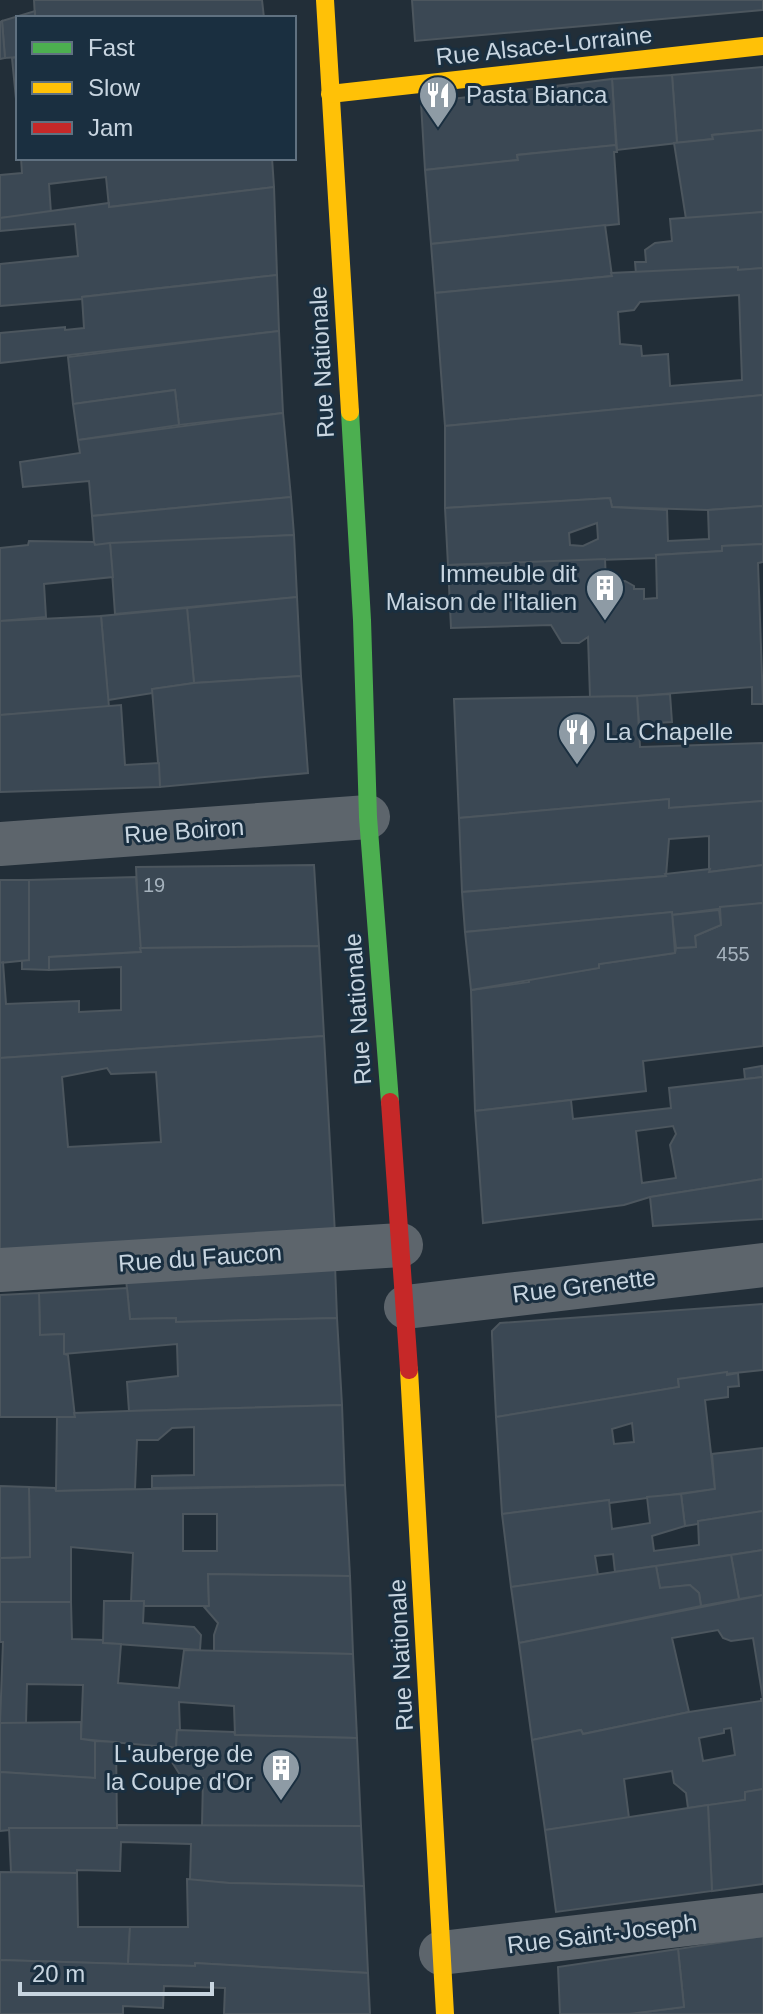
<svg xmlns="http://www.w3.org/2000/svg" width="763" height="2014" viewBox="0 0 763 2014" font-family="Helvetica,sans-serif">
  <rect width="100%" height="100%" fill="#222e38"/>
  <g fill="#3b4854" stroke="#4c565e" stroke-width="2" fill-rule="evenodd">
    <polygon points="34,0 262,0 264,18 35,18"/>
    <polygon points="412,0 763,0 763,10 415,41"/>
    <polygon points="35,11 35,18 18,18 18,57 5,58 2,21"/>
    <polygon points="2,21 5,58 0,59 0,22"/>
    <polygon points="18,57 18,98 16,99 12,58"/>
    <polygon points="763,67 763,130 712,135 713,139 677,143 672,75"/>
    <polygon points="672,75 677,143 617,150 612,79"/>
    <polygon points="612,79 616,145 517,155 518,160 425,170 421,103"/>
    <polygon points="763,130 763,212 686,219 674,143 713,139 712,135"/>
    <polygon points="616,145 617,152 614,152 619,224 431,244 425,170 518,160 517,155"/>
    <polygon points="21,158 272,158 274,187 109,207 106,177 49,184 51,213 0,218 0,175 22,173"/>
    <polygon points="274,187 277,275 82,297 82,299 0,306 0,264 78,256 75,224 0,231 0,218 109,203 109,207"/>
    <polygon points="763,212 763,268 738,270 738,267 636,274 635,262 646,262 645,250 655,243 672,241 670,219"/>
    <polygon points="605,225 612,276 435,293 431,244"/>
    <path d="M 738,267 L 738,270 L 763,268 L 763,395 L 445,426 L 435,293 L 612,276 L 611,273 ZM 739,295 L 742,380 L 670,386 L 668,354 L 642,356 L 641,346 L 620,344 L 618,312 L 634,310 L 640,302 Z"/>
    <polygon points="277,275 279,331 0,363 0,333 65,327 65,330 84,328 82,297"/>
    <polygon points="279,331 283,413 179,425 175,390 73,404 68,357"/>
    <polygon points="175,390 179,425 78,440 73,404"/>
    <polygon points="763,395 763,506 708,510 612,507 610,498 445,508 445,426"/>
    <polygon points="283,413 291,497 92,516 89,481 23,487 20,462 80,453 78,440"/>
    <polygon points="291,497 294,535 95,545 94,542 92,516"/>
    <path d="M 610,498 L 612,507 L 667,510 L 668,541 L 709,539 L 708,510 L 763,506 L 763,544 L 722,546 L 722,551 L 656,555 L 657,558 L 448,565 L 445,508 ZM 597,523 L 598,539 L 583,546 L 570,545 L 569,533 Z"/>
    <polygon points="294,535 297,597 115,614 110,543"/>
    <polygon points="29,541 94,542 95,545 110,543 113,577 44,584 46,617 0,621 0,548 28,545"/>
    <polygon points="763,544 763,562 758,563 763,704 752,704 752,687 637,696 590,697 588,637 579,643 562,643 551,625 451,628 448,565 605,559 606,582 625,581 634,586 634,589 644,589 644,599 657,598 656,555 722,551 722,546"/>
    <polygon points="297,597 301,676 194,683 187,608"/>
    <polygon points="187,608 194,683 152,689 153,693 108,700 101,616"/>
    <polygon points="101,616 109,707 0,715 0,621"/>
    <polygon points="301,676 308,773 160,787 152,689 194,683"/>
    <polygon points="670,694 672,722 639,724 637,696"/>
    <polygon points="637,696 640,747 763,743 763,801 669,808 669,799 459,818 454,699"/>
    <polygon points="121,705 125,765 159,763 160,787 0,792 0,715"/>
    <polygon points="669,799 669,808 763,801 763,865 709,872 709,836 669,839 666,876 462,892 459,818"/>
    <polygon points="314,865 319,946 140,948 136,867"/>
    <polygon points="763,865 763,903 672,915 672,912 465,932 462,892 666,876 665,874 710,869 709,872"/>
    <polygon points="136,877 141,952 49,957 49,970 22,969 22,959 29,960 29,880"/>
    <polygon points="0,880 29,880 29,960 0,963"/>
    <polygon points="763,903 763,1046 643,1061 646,1091 475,1111 471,990 529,982 529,979 599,968 599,964 675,953 676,948 696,947 695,936 721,925 720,907"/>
    <polygon points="719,910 721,925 695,936 696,947 676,948 672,915"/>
    <polygon points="672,912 675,953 599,964 599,968 471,990 465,932"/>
    <polygon points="319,946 324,1036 0,1058 0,963 3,962 6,1004 79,1001 79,1012 121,1010 121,967 49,970 49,957 141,952 140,948"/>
    <path d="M 324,1036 L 335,1234 L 0,1250 L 0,1058 ZM 107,1068 L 111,1074 L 156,1072 L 161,1142 L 68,1147 L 62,1077 Z"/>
    <polygon points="762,1066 763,1077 745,1079 744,1069"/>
    <path d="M 763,1077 L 763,1179 L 650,1197 L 624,1205 L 483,1223 L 475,1111 L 571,1100 L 573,1119 L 671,1108 L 669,1088 ZM 673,1126 L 676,1134 L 670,1145 L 676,1178 L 642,1183 L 636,1131 Z"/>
    <polygon points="763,1179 763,1219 653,1226 650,1197"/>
    <polygon points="335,1265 337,1318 176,1322 176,1318 130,1319 126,1279"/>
    <polygon points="127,1288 130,1319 176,1318 176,1322 337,1318 342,1405 129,1411 127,1382 178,1376 177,1344 64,1354 64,1334 40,1335 39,1293"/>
    <polygon points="39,1293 40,1335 64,1334 64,1354 68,1355 75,1417 0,1417 0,1295"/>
    <polygon points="763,1304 763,1370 678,1379 679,1387 496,1417 492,1335 492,1331 500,1323"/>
    <path d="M 727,1372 L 727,1375 L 738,1373 L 739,1386 L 728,1387 L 728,1397 L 705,1400 L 715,1489 L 609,1503 L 609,1500 L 502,1514 L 496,1417 L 679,1387 L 678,1379 ZM 632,1423 L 634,1442 L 614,1444 L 612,1429 Z"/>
    <polygon points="342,1405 345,1485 152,1488 152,1476 194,1475 194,1427 172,1428 158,1440 137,1440 135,1489 56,1491 57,1417 75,1417 74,1413 129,1411"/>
    <polygon points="763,1448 763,1511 698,1521 698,1524 685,1526 681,1494 715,1489 712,1454"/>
    <path d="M 345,1485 L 350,1576 L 208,1574 L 209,1606 L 144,1606 L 144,1601 L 131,1602 L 133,1553 L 71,1547 L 71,1602 L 0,1602 L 0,1558 L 30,1557 L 29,1487 L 55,1488 L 56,1491 ZM 183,1514 L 217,1514 L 217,1551 L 183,1551 Z"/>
    <polygon points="0,1486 29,1487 30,1557 0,1558"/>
    <polygon points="681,1494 685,1526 652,1536 654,1551 699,1545 698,1521 763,1511 763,1550 615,1572 613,1554 595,1556 598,1575 511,1587 502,1514 609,1500 612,1529 650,1523 647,1497"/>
    <polygon points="763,1550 763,1595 739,1599 731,1555"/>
    <polygon points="731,1555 739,1599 701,1606 699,1593 690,1585 660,1588 656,1566"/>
    <polygon points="656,1566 660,1588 690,1585 699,1593 701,1606 519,1643 511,1587"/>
    <polygon points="208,1574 350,1576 353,1654 214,1651 214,1635 218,1623 204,1607 209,1606"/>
    <polygon points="763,1595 763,1699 753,1638 731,1641 723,1638 718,1630 672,1638 689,1712 583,1734 581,1730 532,1740 519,1643"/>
    <polygon points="104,1601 144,1601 143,1623 194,1627 201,1635 200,1650 103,1643"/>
    <polygon points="0,1602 71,1602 72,1639 103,1640 103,1643 121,1644 118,1683 179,1688 184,1650 353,1654 357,1738 235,1735 234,1706 179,1702 180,1730 177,1730 176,1748 81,1739 83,1685 27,1684 26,1723 0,1723 3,1642 0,1642"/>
    <path d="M 761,1699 L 763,1699 L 763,1789 L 745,1792 L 745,1800 L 688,1808 L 686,1793 L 674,1783 L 672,1771 L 624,1779 L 629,1818 L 545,1830 L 532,1740 L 581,1730 L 583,1734 L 689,1712 L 761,1701 ZM 731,1728 L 735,1755 L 703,1761 L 699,1738 L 724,1733 L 724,1729 Z"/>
    <polygon points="81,1722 81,1739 95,1741 95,1778 0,1772 0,1723"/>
    <polygon points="177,1730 234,1732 235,1735 357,1738 361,1826 202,1827 203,1778 182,1778 170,1759 170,1747 176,1748"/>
    <polygon points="95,1741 116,1742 117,1828 9,1828 9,1830 0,1831 0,1772 95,1778"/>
    <polygon points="763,1789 763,1884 712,1891 708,1805 745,1800 745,1792"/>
    <polygon points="708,1805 712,1891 556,1912 545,1830"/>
    <polygon points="117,1825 361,1826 364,1886 229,1883 190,1880 191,1844 121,1842 120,1871 77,1870 77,1873 11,1872 9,1828 117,1828"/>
    <polygon points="0,1872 77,1873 78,1927 130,1927 128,1964 0,1960"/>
    <polygon points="187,1879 229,1883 364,1886 368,1973 195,1963 195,1966 128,1964 130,1927 188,1927"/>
    <polygon points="763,1936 763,2014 629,2014 684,2007 678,1949"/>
    <polygon points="678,1949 684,2007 629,2014 560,2014 558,1967"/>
    <polygon points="0,1960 195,1966 195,1963 368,1973 370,2014 224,2014 225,1988 164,1986 163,2008 123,2006 123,2014 0,2014"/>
  </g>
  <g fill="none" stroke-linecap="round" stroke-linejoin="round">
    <g stroke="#5d656c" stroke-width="44">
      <polyline points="0,844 368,817"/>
      <polyline points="0,1270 401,1245"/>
      <polyline points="406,1307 763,1265"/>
      <polyline points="441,1953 763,1915"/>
    </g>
    <polyline stroke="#4caf50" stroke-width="18" points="350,412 362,620 368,817 390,1102"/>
    <g stroke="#ffc107" stroke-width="18">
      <polyline points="325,0 350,412"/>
      <polyline points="330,94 763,46"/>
      <polyline points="409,1370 445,2014"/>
    </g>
    <polyline stroke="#c62828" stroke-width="18" points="390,1102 409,1370"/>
  </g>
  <defs>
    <symbol id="restaurant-pin" viewBox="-11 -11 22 30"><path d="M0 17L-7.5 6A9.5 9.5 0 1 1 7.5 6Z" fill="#8e9ba5" stroke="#1a2f40"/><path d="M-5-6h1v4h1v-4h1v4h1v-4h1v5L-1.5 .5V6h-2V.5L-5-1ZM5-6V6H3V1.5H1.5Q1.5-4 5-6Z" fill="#fff"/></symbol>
    <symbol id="building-pin" viewBox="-11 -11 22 30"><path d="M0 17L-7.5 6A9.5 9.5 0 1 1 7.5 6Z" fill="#8e9ba5" stroke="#1a2f40"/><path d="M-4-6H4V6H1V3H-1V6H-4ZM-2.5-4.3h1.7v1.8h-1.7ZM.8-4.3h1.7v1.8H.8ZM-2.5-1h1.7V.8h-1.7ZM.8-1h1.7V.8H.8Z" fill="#fff"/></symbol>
  </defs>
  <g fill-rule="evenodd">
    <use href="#restaurant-pin" x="416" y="73" width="44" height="60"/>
    <use href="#building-pin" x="583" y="566" width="44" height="60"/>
    <use href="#restaurant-pin" x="555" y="710" width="44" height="60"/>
    <use href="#building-pin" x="259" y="1746" width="44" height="60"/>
  </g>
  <g text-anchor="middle" stroke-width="6" stroke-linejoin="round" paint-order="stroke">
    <g font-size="20" fill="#a5b2bd">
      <text x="154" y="892">19</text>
      <text x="733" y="961">455</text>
    </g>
    <g font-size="24" fill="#c8d5e0" stroke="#1a2f40">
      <text transform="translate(544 46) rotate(-6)" y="8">Rue Alsace-Lorraine</text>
      <text transform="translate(322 362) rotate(-93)" y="8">Rue Nationale</text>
      <text transform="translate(184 831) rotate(-4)" y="8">Rue Boiron</text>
      <text transform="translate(358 1009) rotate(-94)" y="8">Rue Nationale</text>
      <text transform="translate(200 1258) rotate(-4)" y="8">Rue du Faucon</text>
      <text transform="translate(584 1286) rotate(-7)" y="8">Rue Grenette</text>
      <text transform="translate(401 1655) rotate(-93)" y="8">Rue Nationale</text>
      <text transform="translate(602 1934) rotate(-7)" y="8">Rue Saint-Joseph</text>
    </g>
    <g font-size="24" fill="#c8d5e0" stroke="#1a2f40" text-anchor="start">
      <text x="466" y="103">Pasta Bianca</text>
      <text x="577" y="582" text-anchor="end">Immeuble dit<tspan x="577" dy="28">Maison de l'Italien</tspan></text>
      <text x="605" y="740">La Chapelle</text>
      <text x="253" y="1762" text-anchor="end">L'auberge de<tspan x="253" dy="28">la Coupe d'Or</tspan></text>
    </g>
  </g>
  <rect x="16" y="16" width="280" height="144" fill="#1a2f40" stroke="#607180" stroke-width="2"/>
  <rect x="32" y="42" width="40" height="12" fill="#4caf50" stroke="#607180" stroke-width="2"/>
  <text x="88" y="56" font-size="24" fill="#c8d5e0">Fast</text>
  <rect x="32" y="82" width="40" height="12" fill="#ffc107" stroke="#607180" stroke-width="2"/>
  <text x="88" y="96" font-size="24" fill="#c8d5e0">Slow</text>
  <rect x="32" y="122" width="40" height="12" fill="#c62828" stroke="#607180" stroke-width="2"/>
  <text x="88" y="136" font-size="24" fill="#c8d5e0">Jam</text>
  <path d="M20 1982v12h192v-12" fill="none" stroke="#c8d5e0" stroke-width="4"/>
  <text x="32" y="1982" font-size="24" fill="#c8d5e0" stroke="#1a2f40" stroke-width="6" paint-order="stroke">20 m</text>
</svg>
